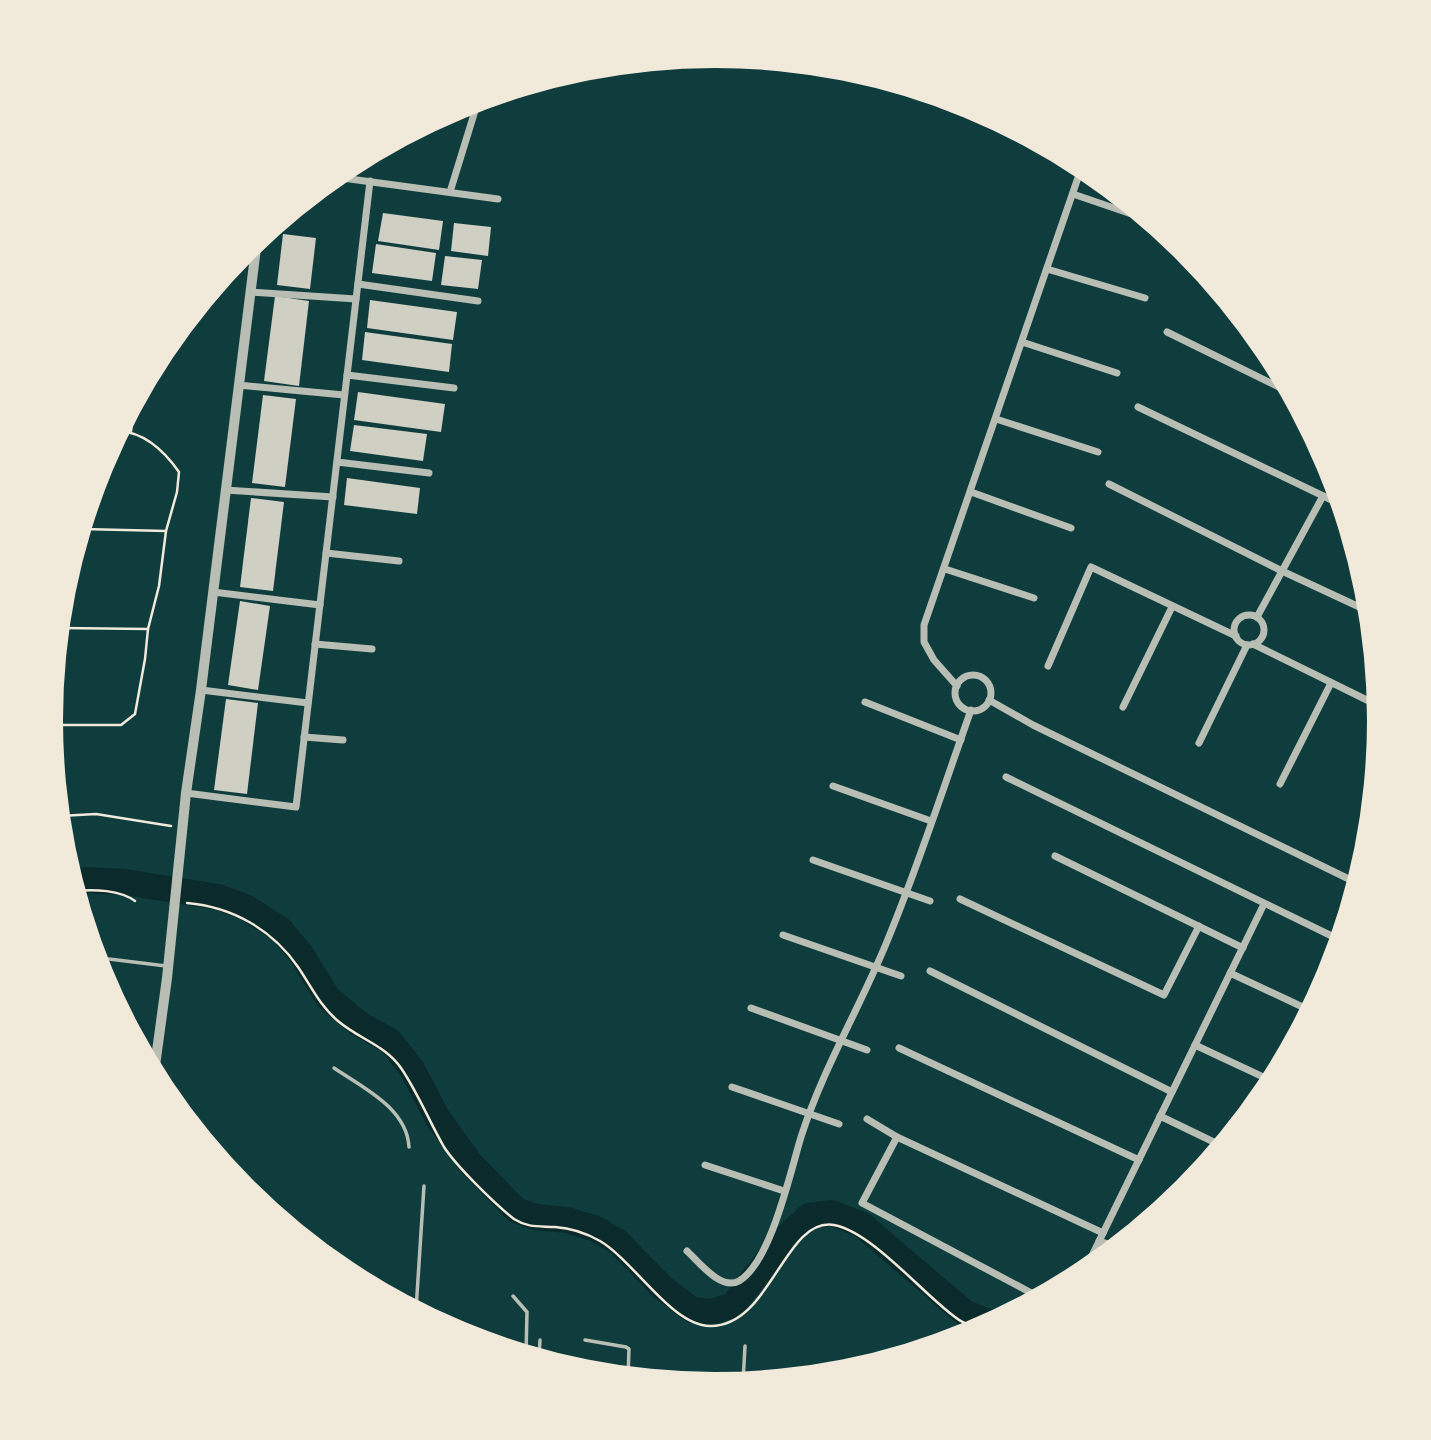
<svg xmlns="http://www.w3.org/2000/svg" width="1431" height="1440" viewBox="0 0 1431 1440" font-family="'PT Sans',sans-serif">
  <rect width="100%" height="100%" fill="#0f3d3e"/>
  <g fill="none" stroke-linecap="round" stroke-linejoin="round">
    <polyline stroke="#0a2a2b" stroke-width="26" points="73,882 86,880 125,882 218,897 245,907 280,929 301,954 328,998 358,1023 390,1041 412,1069 437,1117 471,1164 516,1210 535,1217 567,1220 596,1229 618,1242 663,1288 692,1310 712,1312 733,1305 784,1239 809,1216 832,1213 862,1225 965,1313 991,1323"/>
  </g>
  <g fill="#cfcfc3">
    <polygon points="383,213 443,221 439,250 378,241"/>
    <polygon points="454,223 491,227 488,256 451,251"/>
    <polygon points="283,234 316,238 310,289 277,285"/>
    <polygon points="376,244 436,253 432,281 372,273"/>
    <polygon points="445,256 482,260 478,289 441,285"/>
    <polygon points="275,296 309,301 299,386 264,381"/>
    <polygon points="370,300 457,312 453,340 367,328"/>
    <polygon points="365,332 452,344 449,372 362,360"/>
    <polygon points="358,392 445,404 441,432 354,420"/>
    <polygon points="263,395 296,399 285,487 252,483"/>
    <polygon points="354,425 427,434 423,461 350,451"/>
    <polygon points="347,478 420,488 417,514 344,505"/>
    <polygon points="251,498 284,502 273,591 240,587"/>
    <polygon points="240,601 270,606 258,690 228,685"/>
    <polygon points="226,699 258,703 247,794 214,790"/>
  </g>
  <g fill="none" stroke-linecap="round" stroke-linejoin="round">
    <g stroke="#f1e9da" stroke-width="2.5">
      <polyline points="131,431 135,402"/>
      <polyline points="82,529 166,531"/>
      <polyline points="60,628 148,629"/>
      <path d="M 51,725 L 121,725 L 135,714 L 145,659 L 148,629 L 159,586 L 166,531 L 177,492 L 179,472 C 165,452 146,433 120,431"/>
      <polyline points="60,816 96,814 171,826"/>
      <path d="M 76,891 C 94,889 120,890 135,901"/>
      <path d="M 187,903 C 232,907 272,929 298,967 C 311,986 320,1006 338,1021 C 359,1039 385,1045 401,1068 C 418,1093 429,1121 444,1147 C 457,1167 495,1204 514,1219 C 528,1228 539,1226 555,1227 C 570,1228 586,1233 600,1241 C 634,1261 672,1326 710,1326 C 771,1327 784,1217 834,1225 C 872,1232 923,1294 955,1317 C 962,1323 971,1326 979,1329"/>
    </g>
    <g stroke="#b8beb3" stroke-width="3.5">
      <polyline points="109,959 166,966"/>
      <path d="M 334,1068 C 362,1087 407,1108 409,1147"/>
      <polyline points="513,1296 527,1312 526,1354"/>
      <polyline points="416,1310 424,1186"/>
      <polyline points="585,1340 626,1347 629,1349 628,1376"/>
      <polyline points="947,1341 948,1341"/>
      <polyline points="539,1358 540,1340"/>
      <polyline points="743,1382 745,1346"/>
    </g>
    <g stroke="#b8beb3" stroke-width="7">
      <polyline points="335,177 498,199"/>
      <polyline points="450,192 478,101"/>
      <polyline points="1073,194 1149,220"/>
      <polyline points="1047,269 1145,298"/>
      <polyline points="358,284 478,301"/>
      <polyline points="251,292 356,299"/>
      <polyline points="1167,332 1291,393"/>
      <polyline points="1022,342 1117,373"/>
      <polyline points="347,375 454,388"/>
      <polyline points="238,385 344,395"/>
      <polyline points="1138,407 1342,505"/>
      <polyline points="996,419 1098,452"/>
      <polyline points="337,462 429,473"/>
      <polyline points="1109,484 1282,571 1370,612"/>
      <polyline points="225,490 333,497"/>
      <polyline points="971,492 1071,528"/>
      <polyline points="326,553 399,561"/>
      <polyline points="945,569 1034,598"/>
      <polyline points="213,592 320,605"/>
      <circle cx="1249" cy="630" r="15"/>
      <polyline points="1257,617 1323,496"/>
      <polyline points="315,644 372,649"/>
      <polyline points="1253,644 1379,706"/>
      <polyline points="1048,666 1091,567 1236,636"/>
      <circle cx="973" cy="693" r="18"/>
      <polyline points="957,686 934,660 924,642 924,625 1082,166"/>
      <polyline points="201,690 308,703"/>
      <polyline points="989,700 1033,725 1357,883"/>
      <polyline points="865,702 961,740"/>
      <polyline points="1123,707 1172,607"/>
      <polyline points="304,737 343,740"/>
      <polyline points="1199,743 1247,645"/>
      <polyline points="1006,777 1340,940"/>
      <polyline points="1280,784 1331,683"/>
      <polyline points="833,786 931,821"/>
      <polyline points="186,793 296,807 370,181"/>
      <polyline points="1055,856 1243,948"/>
      <polyline points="813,860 930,901"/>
      <polyline points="960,899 1164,995 1199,926"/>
      <polyline points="783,935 901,976"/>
      <polyline points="930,971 1172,1092"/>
      <polyline points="1230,973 1309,1010"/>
      <polyline points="751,1008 867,1050"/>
      <polyline points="1195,1045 1272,1081"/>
      <polyline points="899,1048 1139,1160"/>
      <polyline points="732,1087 839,1124"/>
      <polyline points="1160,1116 1222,1146"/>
      <polyline points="867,1119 897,1137 1103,1233"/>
      <polyline points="897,1137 862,1203 1039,1297"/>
      <polyline points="705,1165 784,1191"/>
      <polyline points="1099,1241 1117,1247"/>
      <path d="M 687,1251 C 699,1262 721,1291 739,1281 C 771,1262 790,1173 801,1137 C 823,1068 861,1006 888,939 C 919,864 944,786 971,710"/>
      <polyline points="1104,1257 1107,1254"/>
      <polyline points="1083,1274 1264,904"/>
    </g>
    <polyline stroke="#b8beb3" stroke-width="10" points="154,1073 167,978 186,793 201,690 257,240"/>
  </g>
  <path d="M0 0H1431V1440H0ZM63 720a652 652 0 1 1 1304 0a652 652 0 1 1-1304 0Z" fill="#f1e9da" fill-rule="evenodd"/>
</svg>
